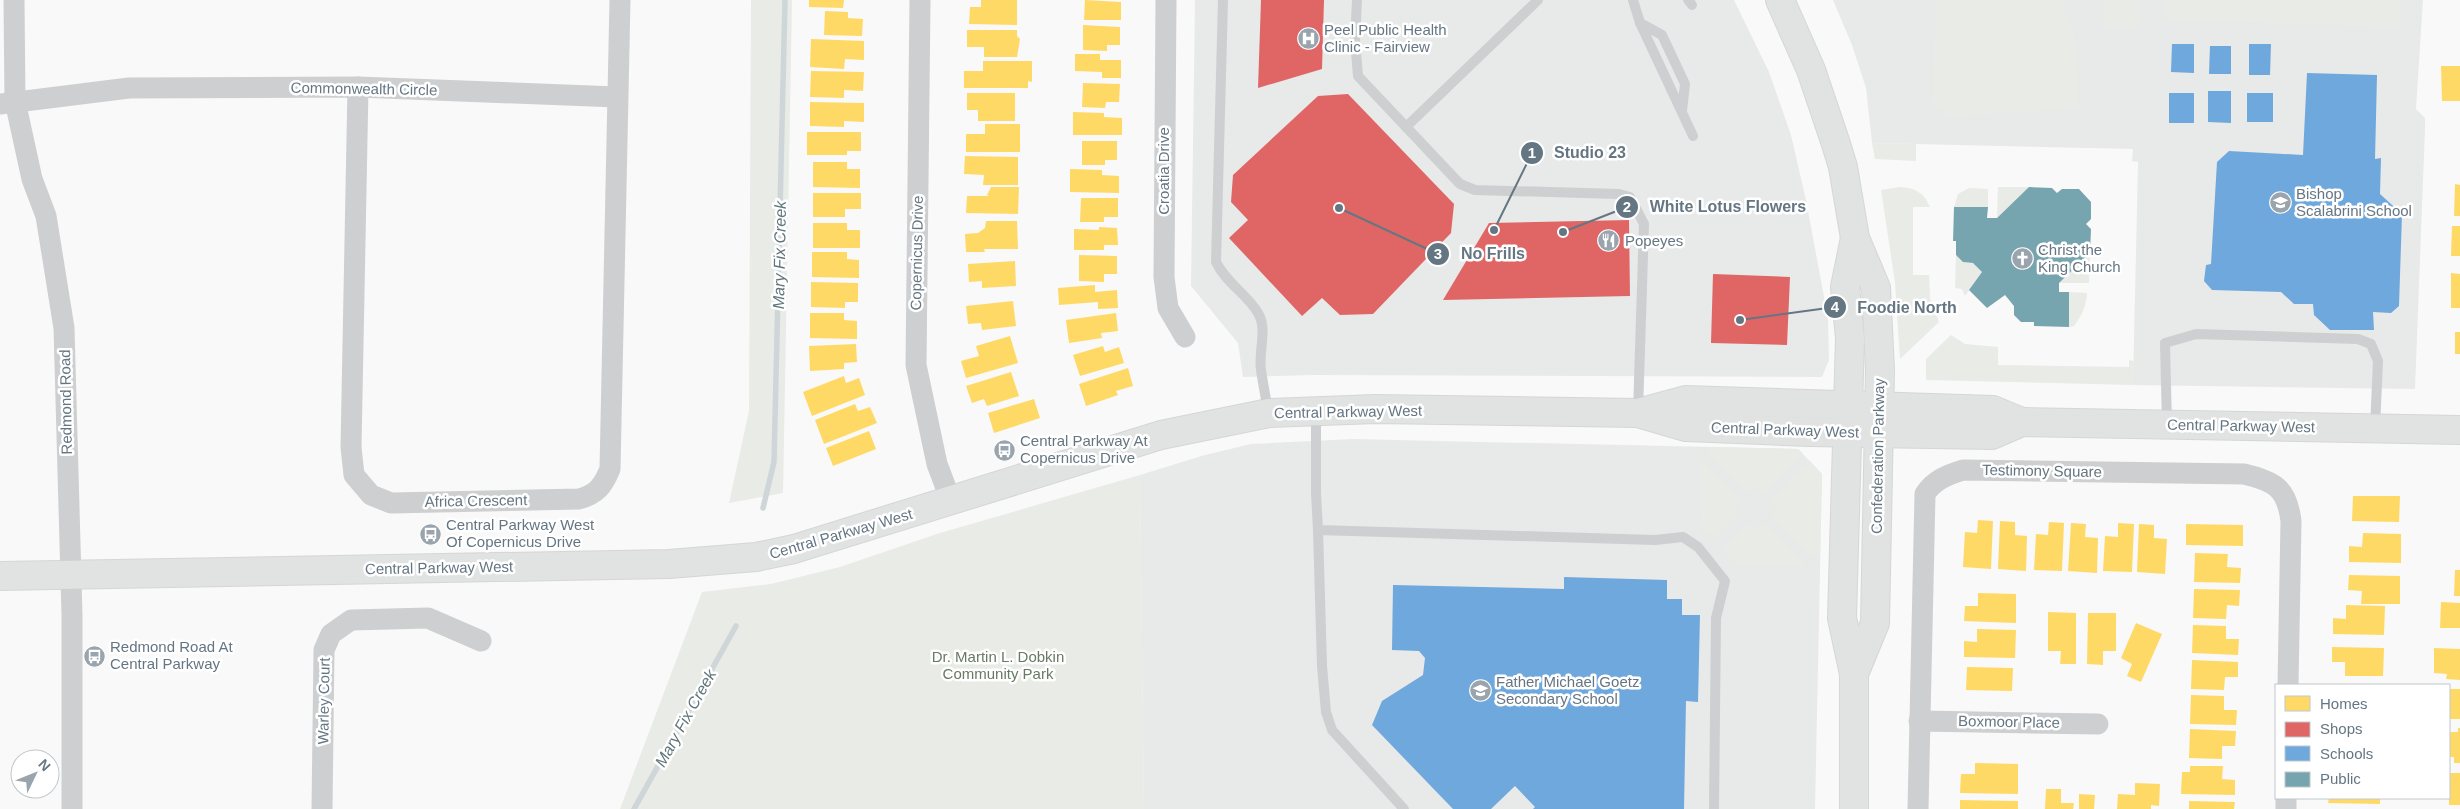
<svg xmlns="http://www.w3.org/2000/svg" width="2460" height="809" viewBox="0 0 2460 809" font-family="Arial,sans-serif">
  <rect width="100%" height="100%" fill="#f9f9f9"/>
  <g fill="#e8e9e9">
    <polygon points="1195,0 1734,0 1769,72 1791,135 1806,200 1828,318 1829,360 1822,377 1311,375 1243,377 1238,343 1191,286"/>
    <polygon points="1833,0 2423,0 2416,109 2425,118 2425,129 2415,389 2133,385 2138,162 2132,161 2133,149 1872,143 1866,88 1852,45"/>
    <polygon points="1353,439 1798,449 1822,474 1815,809 1144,809 1140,475 1205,455 1251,444"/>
  </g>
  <g fill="#e8ebe6">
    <polygon points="751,0 792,0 783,493 729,503 749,411"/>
    <polygon points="1935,0 2062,0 2077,44 2079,109 1949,116 1933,106"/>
    <rect x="2103" y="0" width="36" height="27"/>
    <polygon points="2165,0 2401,0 2400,28 2164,19"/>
    <polygon points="1872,143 1916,144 1916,161 1875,159"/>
    <path d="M 1900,187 C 1916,188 1924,193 1930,207 L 1913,207 L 1913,275 L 1929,275 L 1930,298 L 1939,322 L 1900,359 L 1895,282 L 1881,190 Z"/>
    <polygon points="1998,187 2029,187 1997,218"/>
    <polygon points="1969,188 1988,189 1988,207 1954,207 1958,194"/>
    <polygon points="2090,253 2089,283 2059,283"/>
    <polygon points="1956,255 1963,262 1973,263 1982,272 1965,296 1962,289 1955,288"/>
    <path d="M 2069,292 L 2087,293 C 2086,307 2082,315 2074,326 L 2069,327 Z"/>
    <polygon points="1951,335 1965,344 1998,347 1998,365 2129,367 2129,360 2134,361 2133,385 1926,380 1926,359"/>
    <polygon points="1709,447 1798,449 1803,453 1762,494 1755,487 1749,493 1709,453"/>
    <polygon points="1700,457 1742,500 1734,508 1740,514 1715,540 1701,528"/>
    <polygon points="1809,460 1822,474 1820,555 1809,554 1771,516 1778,509 1769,501"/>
    <polygon points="1140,475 1144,809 620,809 702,592 771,584 840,567 940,533"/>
    <polygon points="1748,523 1756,531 1764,523 1807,566 1736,565 1723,548"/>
  </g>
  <g fill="#ffd966">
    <polygon points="809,0 844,0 843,8 809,7"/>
    <polygon points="981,0 1017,0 1017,25 969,24 970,7 981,7"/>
    <polygon points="1085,0 1121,2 1121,20 1084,20"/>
    <polygon points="825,11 848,12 848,18 863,19 862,36 824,35"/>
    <polygon points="1083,25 1120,27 1120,45 1107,45 1107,51 1083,50"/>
    <polygon points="967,30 1017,30 1017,36 1020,39 1017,57 984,57 984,47 967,47"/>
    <polygon points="811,39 864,41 864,60 845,59 844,69 810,67"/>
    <polygon points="1075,54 1100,54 1100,60 1121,60 1121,78 1102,78 1102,72 1075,71"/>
    <polygon points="983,61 1032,61 1032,82 1028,81 1028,88 964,88 964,71 983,71"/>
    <polygon points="2441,66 2460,66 2460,101 2442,101"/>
    <polygon points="811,71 864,72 863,91 844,90 844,98 810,97"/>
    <polygon points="1083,83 1120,84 1119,102 1106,102 1105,108 1082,107"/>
    <polygon points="967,93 1015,93 1015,121 978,121 978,110 967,110"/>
    <polygon points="810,102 864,103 864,122 844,121 844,127 810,126"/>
    <polygon points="1073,112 1104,113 1104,117 1122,118 1122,135 1073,135"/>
    <polygon points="985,124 1020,124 1020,152 966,152 966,134 985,134"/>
    <polygon points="807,132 861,132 861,151 847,151 847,155 807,155"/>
    <polygon points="1082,141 1117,141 1117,160 1105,160 1105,165 1082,165"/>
    <polygon points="965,156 1018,157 1018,185 983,185 984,175 964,174"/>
    <polygon points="813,162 847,162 847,169 860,169 860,188 813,187"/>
    <polygon points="1070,169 1102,170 1102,175 1119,176 1119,193 1070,192"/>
    <polygon points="2455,184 2460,185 2460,216 2454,216"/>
    <polygon points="991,187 1019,187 1018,214 966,213 967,196 989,196 987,195"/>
    <polygon points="813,193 861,193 861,209 845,209 845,217 813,217"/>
    <polygon points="1081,198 1118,198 1118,217 1104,217 1104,222 1080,222"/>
    <polygon points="986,221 1017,221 1018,249 984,249 985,252 966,252 965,234 978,233 985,228"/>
    <polygon points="813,223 847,223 847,230 860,230 860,248 813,248"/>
    <polygon points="2452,226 2460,226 2460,256 2451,256"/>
    <polygon points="1099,227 1117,228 1118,245 1104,245 1104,250 1074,250 1074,229 1099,230"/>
    <polygon points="812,252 847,252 847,259 859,260 859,278 812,277"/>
    <polygon points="1079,255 1117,256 1117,274 1104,274 1104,282 1079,281"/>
    <polygon points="1015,261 1016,286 982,288 982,281 969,282 968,264"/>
    <polygon points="2451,273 2460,274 2460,308 2451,308"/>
    <polygon points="811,282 858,283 858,302 845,302 845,308 811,307"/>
    <polygon points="1095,285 1095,292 1117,290 1118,308 1098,309 1098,302 1059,305 1058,288"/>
    <polygon points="1013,301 1016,326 982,330 981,323 968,324 966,306"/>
    <polygon points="810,313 844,313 844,320 857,321 857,339 810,338"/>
    <polygon points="1116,313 1118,331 1101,333 1102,338 1069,343 1066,320"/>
    <rect x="2455" y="332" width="5" height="22"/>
    <polygon points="1010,336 1018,363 966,378 961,361 979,356 976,346"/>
    <polygon points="856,344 857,362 844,363 844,369 810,371 809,346"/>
    <polygon points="1103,346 1105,352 1119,347 1124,363 1080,376 1073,355"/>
    <polygon points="1128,368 1133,386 1116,391 1118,395 1086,406 1079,384"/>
    <polygon points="1011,372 1019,396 987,406 984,399 972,403 966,386"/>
    <polygon points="844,376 846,383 859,378 865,395 812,416 803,392"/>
    <polygon points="1034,399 1040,418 994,433 988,413"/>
    <polygon points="855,404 858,411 870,407 877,423 824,444 815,420"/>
    <polygon points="869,431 876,449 833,466 826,448"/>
    <polygon points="2353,496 2400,496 2399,522 2352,521"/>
    <polygon points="1978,520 1993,521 1991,569 1963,567 1965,532 1977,533"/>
    <polygon points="2000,521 2015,522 2015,535 2027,536 2026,571 1998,569"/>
    <polygon points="2049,522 2064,523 2062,571 2034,570 2036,534 2048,535"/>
    <polygon points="2071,523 2086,524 2085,537 2098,538 2097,573 2068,571"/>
    <polygon points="2118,523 2134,524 2132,572 2103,571 2105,536 2118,537"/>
    <polygon points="2139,524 2154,525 2154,538 2167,539 2165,574 2137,572"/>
    <polygon points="2186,524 2243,525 2243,546 2186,545"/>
    <polygon points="2363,533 2401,534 2401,563 2349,562 2349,546 2362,547"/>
    <polygon points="2195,553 2228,554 2227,567 2241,568 2240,583 2194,582"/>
    <polygon points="2455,570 2460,570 2460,596 2454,596"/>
    <polygon points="2349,575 2400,576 2400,604 2361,604 2362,591 2348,590"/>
    <polygon points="2194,589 2240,590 2239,606 2227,605 2226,619 2193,618"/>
    <polygon points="1978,593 2016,594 2016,623 1964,621 1965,606 1978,606"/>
    <polygon points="2441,602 2460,603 2460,628 2440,628"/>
    <polygon points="2346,605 2385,606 2384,635 2333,634 2333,618 2346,619"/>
    <polygon points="2048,612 2076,613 2076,664 2060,664 2061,651 2048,651"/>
    <polygon points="2088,613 2116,613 2116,651 2103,651 2103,665 2087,664"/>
    <polygon points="2136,623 2162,634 2141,682 2127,676 2132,664 2121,658"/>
    <polygon points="2193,625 2226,626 2226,639 2239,639 2238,655 2192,653"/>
    <polygon points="1977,629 2016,630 2015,658 1964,657 1964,641 1977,642"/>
    <polygon points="2332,647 2384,648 2383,676 2345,676 2345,662 2332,662"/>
    <polygon points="2434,648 2460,649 2460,680 2446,679 2447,674 2434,673"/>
    <polygon points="2192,660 2238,662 2238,677 2225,677 2224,690 2191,689"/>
    <polygon points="1967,667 2013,668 2012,691 1966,690"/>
    <rect x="2449" y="689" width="11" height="30"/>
    <polygon points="2191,695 2224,696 2224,710 2237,710 2236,725 2190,724"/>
    <polygon points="2458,728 2460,728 2460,763 2454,763 2454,757 2449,757 2449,732 2458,732"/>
    <polygon points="2190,729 2236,731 2235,746 2222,746 2222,759 2189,758"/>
    <polygon points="1975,763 2018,764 2018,794 1960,793 1961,774 1975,774"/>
    <polygon points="2190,766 2223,766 2222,779 2235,780 2235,795 2181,794 2182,772 2190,772"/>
    <rect x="2449" y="773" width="11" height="32"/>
    <polygon points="2135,783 2160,784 2159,806 2151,805 2151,809 2117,809 2118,794 2135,795"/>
    <polygon points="2046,789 2061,789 2061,803 2074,803 2073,809 2045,809"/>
    <polygon points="2079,794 2095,795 2094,809 2079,809"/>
    <polygon points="2329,798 2380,798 2380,804 2328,803"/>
    <polygon points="1960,800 2018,801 2018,809 1960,809"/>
    <polygon points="2189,801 2235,802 2234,809 2189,809"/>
  </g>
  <g fill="#e06666">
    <polygon points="1261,0 1324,0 1322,69 1258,88"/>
    <polygon points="1348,94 1454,204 1451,233 1373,314 1340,315 1322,298 1302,316 1229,238 1248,220 1231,202 1233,175 1318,96"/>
    <polygon points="1629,220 1630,296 1443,300 1489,223"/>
    <polygon points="1713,274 1790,277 1787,345 1711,343"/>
  </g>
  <g fill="#6fa8dc">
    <polygon points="2172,44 2194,44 2194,73 2171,72"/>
    <polygon points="2249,44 2271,44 2270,75 2249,75"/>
    <polygon points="2210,46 2231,46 2231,74 2209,74"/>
    <polygon points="2307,73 2377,75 2375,159 2381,158 2380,194 2402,214 2399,306 2391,313 2373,312 2374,330 2330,330 2314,315 2313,304 2294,304 2281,292 2212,290 2204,281 2206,265 2211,264 2217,162 2229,151 2303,155"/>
    <polygon points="2208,91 2231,91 2231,123 2208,122"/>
    <rect x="2169" y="93" width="25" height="30"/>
    <rect x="2247" y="93" width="26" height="29"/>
    <polygon points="1564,577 1667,580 1667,599 1682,599 1682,615 1700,615 1698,702 1686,701 1684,809 1533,809 1535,807 1515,786 1491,809 1453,809 1372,725 1382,701 1423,675 1425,658 1419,651 1392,650 1393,585 1564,589"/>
  </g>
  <polygon fill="#76a5af" points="2029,187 2052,188 2057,193 2062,189 2079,189 2091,202 2091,219 2086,224 2091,229 2090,253 2059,283 2059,292 2069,292 2069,327 2034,326 2034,322 2021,322 2014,315 2014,306 2005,295 1987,308 1969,290 1982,272 1973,263 1963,262 1956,255 1956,241 1953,241 1954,207 1988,207 1987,218 1997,218"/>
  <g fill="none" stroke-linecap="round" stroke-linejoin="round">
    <g stroke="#ced6d9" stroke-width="5.5">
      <polyline points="763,508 774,462 785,0"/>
      <polyline points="634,809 736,626"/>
    </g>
    <defs>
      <g id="secondary">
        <polyline points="1780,0 1811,70 1836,144 1843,167 1855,238 1876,288 1880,370 1875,623 1854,674"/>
        <polyline points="1638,413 1686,427 1809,432 1992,435 2022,422 2460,430"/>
        <polyline points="0,576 669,564 756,557 794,549 1161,435 1269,413 1375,409 1638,413 1686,400 1993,410 2022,422"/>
        <polyline points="1854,809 1854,674 1842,618 1850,338 1845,287 1855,238"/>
      </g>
    </defs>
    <use href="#secondary" stroke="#d5d6d7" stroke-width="30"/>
    <g stroke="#cecfd0" stroke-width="10">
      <path d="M 1223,0 L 1216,262 C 1226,283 1247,294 1258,313 C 1268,329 1258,352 1261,370 C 1263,384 1266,398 1268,412"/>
      <polyline points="1357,0 1355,40 1358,76 1460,184 1475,190 1619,194 1630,197 1644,224 1638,411"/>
      <polyline points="1633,0 1640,23 1693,136"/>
      <polyline points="1688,0 1692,5"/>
      <polyline points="1640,23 1662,35 1685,84 1682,111"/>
      <polyline points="1406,127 1538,0"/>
      <polyline points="1316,413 1316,493 1318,530 1655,540 1683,537 1698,547 1725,581 1716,618 1714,809"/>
      <polyline points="2167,425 2165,343 2196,334 2358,339 2371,344 2378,361 2375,428"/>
      <polyline points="1318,530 1322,666 1326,712 1332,730 1404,809"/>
    </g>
    <g stroke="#cecfd0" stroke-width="21">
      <polyline points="14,0 15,101 32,179 46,216 64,328 72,615 72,809"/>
      <polyline points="920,0 916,365 937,464 951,501"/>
      <polyline points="1166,0 1164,277 1168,308 1185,337"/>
      <path d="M 358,87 L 351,447 L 354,475 L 371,495 L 391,503 L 579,499 C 597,494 603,486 610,469 L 620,0"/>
      <polyline points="0,104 129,88 358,87 617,97"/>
      <polyline points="1919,721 2098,724"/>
      <polyline points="322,809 324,650 331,634 351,620 428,618 481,641"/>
      <path d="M 1918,809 L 1925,494 C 1934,480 1947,475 1963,470 L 2244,474 C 2274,481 2287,488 2291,521 L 2288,685"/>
      <polyline points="2286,809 2286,798"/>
    </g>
    <use href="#secondary" stroke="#e1e2e2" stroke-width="28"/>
  </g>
  <defs>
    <symbol id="hospital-disc" viewBox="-11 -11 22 22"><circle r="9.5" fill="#99a4ac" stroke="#fff"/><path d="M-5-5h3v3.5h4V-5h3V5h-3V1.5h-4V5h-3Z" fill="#fff"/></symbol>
    <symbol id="school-disc" viewBox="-11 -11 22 22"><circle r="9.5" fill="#99a4ac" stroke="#fff"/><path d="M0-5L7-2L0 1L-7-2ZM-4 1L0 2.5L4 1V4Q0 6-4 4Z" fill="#fff"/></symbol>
    <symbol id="restaurant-disc" viewBox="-11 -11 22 22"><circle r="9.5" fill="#99a4ac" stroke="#fff"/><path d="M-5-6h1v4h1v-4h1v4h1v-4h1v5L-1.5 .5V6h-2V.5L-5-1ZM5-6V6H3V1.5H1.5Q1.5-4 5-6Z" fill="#fff"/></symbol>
    <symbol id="church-disc" viewBox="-11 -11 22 22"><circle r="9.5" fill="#99a4ac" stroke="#fff"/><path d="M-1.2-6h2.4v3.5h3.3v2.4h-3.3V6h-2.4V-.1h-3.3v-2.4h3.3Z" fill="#fff"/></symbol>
    <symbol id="bus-disc" viewBox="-11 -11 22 22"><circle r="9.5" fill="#99a4ac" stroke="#fff"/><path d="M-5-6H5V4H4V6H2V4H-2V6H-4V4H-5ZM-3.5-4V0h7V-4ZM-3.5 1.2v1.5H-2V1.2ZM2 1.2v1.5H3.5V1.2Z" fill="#fff"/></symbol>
  </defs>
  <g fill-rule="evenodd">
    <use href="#hospital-disc" x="1296" y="26" width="25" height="25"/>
    <use href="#school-disc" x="2268" y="190" width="25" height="25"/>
    <use href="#restaurant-disc" x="1596" y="228" width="25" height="25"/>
    <use href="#church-disc" x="2010" y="246" width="25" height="25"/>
    <use href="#bus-disc" x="992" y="438" width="25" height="25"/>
    <use href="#bus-disc" x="418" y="522" width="25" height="25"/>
    <use href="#bus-disc" x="82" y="644" width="25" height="25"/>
    <use href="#school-disc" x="1468" y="678" width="25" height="25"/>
  </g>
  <g text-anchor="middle" stroke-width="5" stroke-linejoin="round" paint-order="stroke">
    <g font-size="15" fill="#657683" stroke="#fff" text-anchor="start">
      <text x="1324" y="35">Peel Public Health<tspan x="1324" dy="17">Clinic - Fairview</tspan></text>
      <text x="2296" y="199">Bishop<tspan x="2296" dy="17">Scalabrini School</tspan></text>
      <text x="1625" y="246">Popeyes</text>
      <text x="2038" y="255">Christ the<tspan x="2038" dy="17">King Church</tspan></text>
      <text x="1020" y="446">Central Parkway At<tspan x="1020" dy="17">Copernicus Drive</tspan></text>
      <text x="446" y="530">Central Parkway West<tspan x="446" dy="17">Of Copernicus Drive</tspan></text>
      <text x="110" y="652">Redmond Road At<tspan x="110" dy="17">Central Parkway</tspan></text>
      <text x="1496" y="687">Father Michael Goetz<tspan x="1496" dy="17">Secondary School</tspan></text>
    </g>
    <g font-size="15" fill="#657683" stroke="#fff">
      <text transform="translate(364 89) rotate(1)" y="5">Commonwealth Circle</text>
      <text transform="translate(1164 171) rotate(-90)" y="5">Croatia Drive</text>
      <text transform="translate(917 253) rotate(-89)" y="5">Copernicus Drive</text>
      <text transform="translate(66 402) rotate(-91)" y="5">Redmond Road</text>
      <text transform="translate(1348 412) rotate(-1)" y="5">Central Parkway West</text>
      <text transform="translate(2241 426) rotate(1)" y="5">Central Parkway West</text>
      <text transform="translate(1785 430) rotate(2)" y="5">Central Parkway West</text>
      <text transform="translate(1878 456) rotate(-89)" y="5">Confederation Parkway</text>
      <text transform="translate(2042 471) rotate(1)" y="5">Testimony Square</text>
      <text transform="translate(476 501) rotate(-1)" y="5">Africa Crescent</text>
      <text transform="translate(841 534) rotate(-16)" y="5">Central Parkway West</text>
      <text transform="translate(439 568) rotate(-1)" y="5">Central Parkway West</text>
      <text transform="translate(324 701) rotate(-89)" y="5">Warley Court</text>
      <text transform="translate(2009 722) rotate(1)" y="5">Boxmoor Place</text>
    </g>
    <g font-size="15" fill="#687a64" stroke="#fff">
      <text x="998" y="662">Dr. Martin L. Dobkin<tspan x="998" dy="17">Community Park</tspan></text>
    </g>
    <g font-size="16" font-style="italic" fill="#60757c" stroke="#fff">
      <text transform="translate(779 255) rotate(-89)" y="6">Mary Fix Creek</text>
      <text transform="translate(685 718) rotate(-61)" y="6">Mary Fix Creek</text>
    </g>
  </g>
  <path fill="none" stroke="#657683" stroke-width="2" d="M1494 230L1532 153M1563 232L1627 207M1339 208L1438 254M1740 320L1835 307"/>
  <g fill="#657683" stroke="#fff" stroke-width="2">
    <circle cx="1494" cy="230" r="5"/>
    <circle cx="1563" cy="232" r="5"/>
    <circle cx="1339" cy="208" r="5"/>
    <circle cx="1740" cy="320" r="5"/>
    <circle cx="1532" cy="153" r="12"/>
    <circle cx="1627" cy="207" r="12"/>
    <circle cx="1438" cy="254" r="12"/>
    <circle cx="1835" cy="307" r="12"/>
  </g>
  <g font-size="15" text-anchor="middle" font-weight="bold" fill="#fff">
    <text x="1532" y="158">1</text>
    <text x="1627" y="212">2</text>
    <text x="1438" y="259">3</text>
    <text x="1835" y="312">4</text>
  </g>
  <g font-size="16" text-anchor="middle" font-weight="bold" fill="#657683" stroke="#fff" stroke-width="5" stroke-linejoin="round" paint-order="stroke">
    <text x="1590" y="158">Studio 23</text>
    <text x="1728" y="212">White Lotus Flowers</text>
    <text x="1493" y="259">No Frills</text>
    <text x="1907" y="313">Foodie North</text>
  </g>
  <rect x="2275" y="684" width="175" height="115" fill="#ffffff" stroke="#c1c8cd"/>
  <rect x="2285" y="696" width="25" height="15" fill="#ffd966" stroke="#c1c8cd"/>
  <text x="2320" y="709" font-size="15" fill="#657683">Homes</text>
  <rect x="2285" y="722" width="25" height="15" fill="#e06666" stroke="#c1c8cd"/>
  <text x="2320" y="734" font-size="15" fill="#657683">Shops</text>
  <rect x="2285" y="746" width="25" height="15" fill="#6fa8dc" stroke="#c1c8cd"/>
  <text x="2320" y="759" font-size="15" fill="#657683">Schools</text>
  <rect x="2285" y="772" width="25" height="15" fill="#76a5af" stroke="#c1c8cd"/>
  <text x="2320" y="784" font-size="15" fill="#657683">Public</text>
  <g transform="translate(35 774) rotate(47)"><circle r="24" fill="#ffffff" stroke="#c1c8cd"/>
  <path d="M0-4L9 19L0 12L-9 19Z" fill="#99a4ac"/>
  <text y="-8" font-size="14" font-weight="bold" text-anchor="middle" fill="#657683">N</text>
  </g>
</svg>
